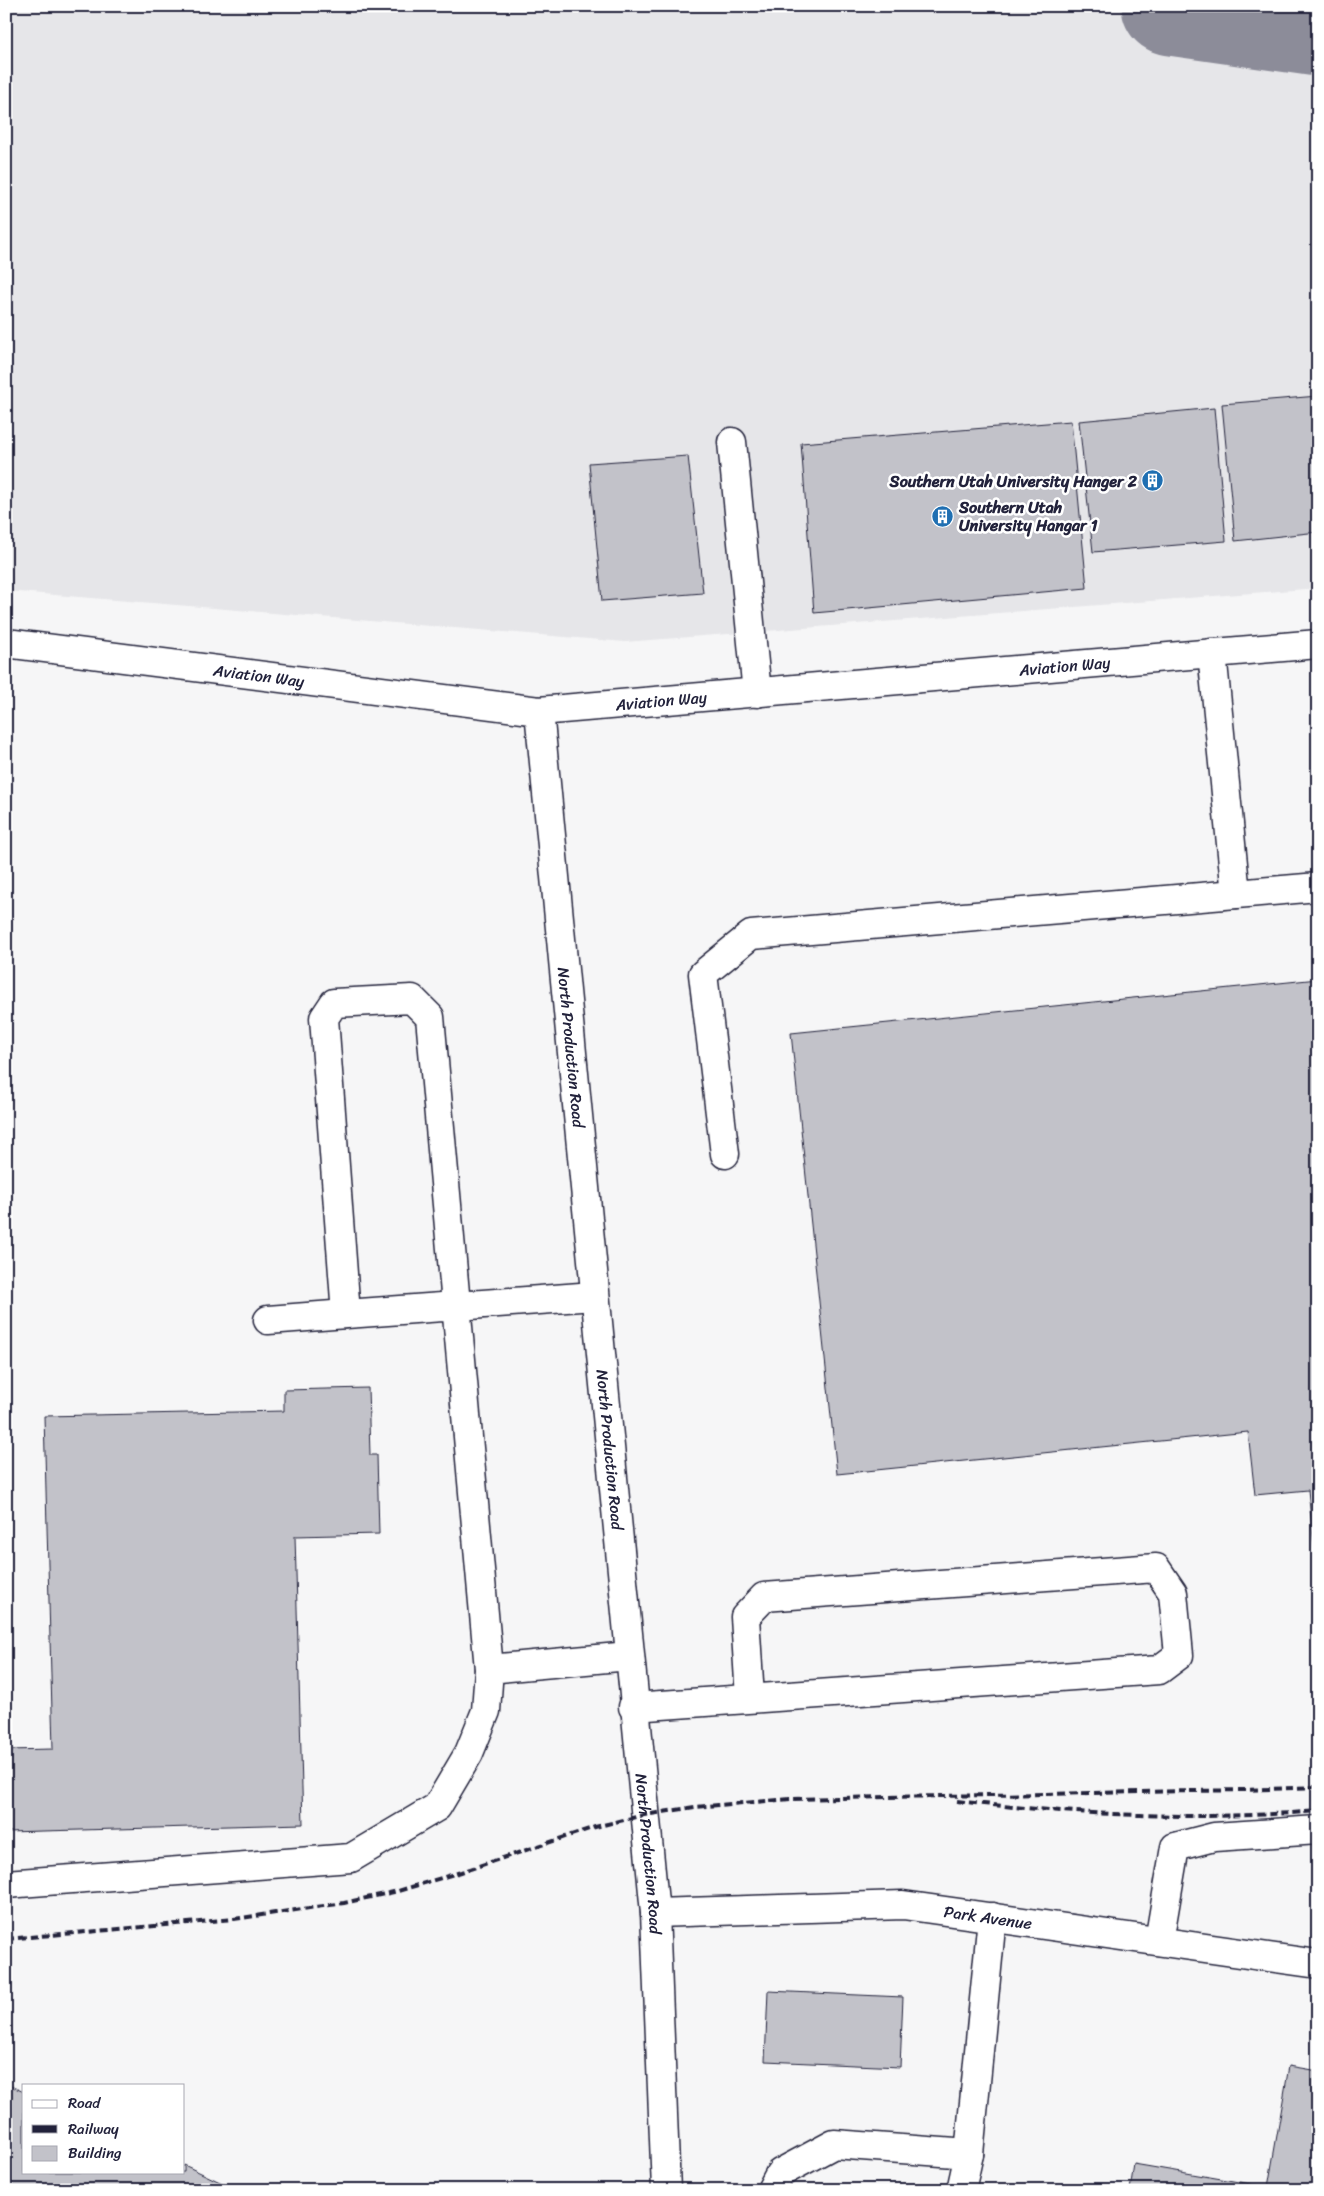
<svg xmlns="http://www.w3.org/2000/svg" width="1324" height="2196" viewBox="0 0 1324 2196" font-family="Sriracha,sans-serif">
  <rect width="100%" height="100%" fill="#f6f6f7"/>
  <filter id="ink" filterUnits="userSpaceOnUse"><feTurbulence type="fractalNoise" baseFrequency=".02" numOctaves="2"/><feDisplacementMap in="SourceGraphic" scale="10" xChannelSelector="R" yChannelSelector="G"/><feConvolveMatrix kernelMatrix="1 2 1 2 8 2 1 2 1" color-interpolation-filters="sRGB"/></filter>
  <g filter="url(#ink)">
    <polygon fill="#e6e6e9" points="6,6 1318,6 1318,588 625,642 6,591"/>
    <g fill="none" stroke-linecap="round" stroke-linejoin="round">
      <polyline stroke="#8c8c99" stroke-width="99" points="1171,6 1318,27"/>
    </g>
    <g fill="#c2c2c9" stroke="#22223b">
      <polygon points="1318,396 1318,532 1235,541 1222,404"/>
      <polygon points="1214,408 1226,541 1093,552 1079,421"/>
      <polygon points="1071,421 1087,588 814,613 801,443"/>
      <polygon points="688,456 703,593 602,601 589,463"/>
      <polygon points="1318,979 1318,1585 1308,1490 1255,1495 1248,1432 837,1474 791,1033"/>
      <polygon points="368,1388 370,1455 377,1455 379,1534 295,1536 303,1824 6,1832 6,1750 53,1749 44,1416 284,1411 284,1390"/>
      <polygon points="768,1991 903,1997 900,2067 765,2061"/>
      <polygon points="1289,2066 1318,2071 1318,2190 1130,2190 1134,2164 1268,2187"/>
      <polygon points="6,2084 24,2092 24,2172 184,2172 184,2165 237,2190 6,2190"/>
    </g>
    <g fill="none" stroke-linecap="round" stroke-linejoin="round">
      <defs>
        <g id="minor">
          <polyline points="732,442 757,693"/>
          <polyline points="1212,653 1236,894 1318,887"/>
          <path id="s1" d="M 539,711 L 655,1913 L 666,2190"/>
          <polyline points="725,1154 703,974 751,935 1236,894"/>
          <polyline points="268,1320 346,1314"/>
          <polyline points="489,1669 430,1017 412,999 334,1003 324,1018 346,1314 594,1296"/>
          <polyline points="633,1707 1159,1670 1179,1655 1173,1593 1156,1568 764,1597 745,1617 750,1698"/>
          <polyline points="6,1884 351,1858 437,1807 469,1753 486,1711 489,1669 629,1656"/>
          <path id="s2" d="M 655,1913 L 903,1905 L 1318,1964"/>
          <polyline points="1159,1941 1175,1847 1214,1837 1318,1830"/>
          <polyline points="771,2190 780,2173 834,2144 969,2154"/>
          <polyline points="961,2190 969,2154 992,1917"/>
        </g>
        <g id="major">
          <path id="s3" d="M 6,643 L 539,711 L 1318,644"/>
        </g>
      </defs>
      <use href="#minor" stroke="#22223b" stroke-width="31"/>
      <use href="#major" stroke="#22223b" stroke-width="31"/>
      <use href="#minor" stroke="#fff" stroke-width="28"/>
      <use href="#major" stroke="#fff" stroke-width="28"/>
      <g stroke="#22223b" stroke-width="4" stroke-dasharray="8 4" stroke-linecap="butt">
        <path d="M 957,1801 C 1077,1815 1197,1821 1318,1811"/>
        <polyline points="6,1939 234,1919 344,1903 398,1891 461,1872 595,1827 644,1815 695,1807 790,1799 1243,1790 1318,1787"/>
      </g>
    </g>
  </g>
  <defs>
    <symbol id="building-disc" viewBox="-11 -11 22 22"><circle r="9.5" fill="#1f6fb2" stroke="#fff"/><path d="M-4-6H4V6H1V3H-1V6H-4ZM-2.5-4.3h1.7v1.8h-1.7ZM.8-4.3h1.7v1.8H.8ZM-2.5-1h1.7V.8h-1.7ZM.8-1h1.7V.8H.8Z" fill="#fff"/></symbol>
  </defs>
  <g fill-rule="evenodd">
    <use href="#building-disc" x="1140" y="468" width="25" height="25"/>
    <use href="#building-disc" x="930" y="504" width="25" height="25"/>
  </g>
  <g text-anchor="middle" stroke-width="5" stroke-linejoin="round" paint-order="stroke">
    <g font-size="16" font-weight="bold" fill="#22223b" stroke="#fff" text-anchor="end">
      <text x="1137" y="487">Southern Utah University Hanger 2</text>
      <text x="959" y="513" text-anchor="start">Southern Utah<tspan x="959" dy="18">University Hangar 1</tspan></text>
    </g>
    <g font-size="16" fill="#22223b" stroke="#fff">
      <text dy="6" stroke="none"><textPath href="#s3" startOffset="1065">Aviation Way</textPath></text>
      <text dy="6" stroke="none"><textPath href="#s3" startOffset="255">Aviation Way</textPath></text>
      <text dy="6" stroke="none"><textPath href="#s3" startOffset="660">Aviation Way</textPath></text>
      <text dy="6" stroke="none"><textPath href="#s1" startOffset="338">North Production Road</textPath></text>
      <text dy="6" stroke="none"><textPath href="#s1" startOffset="742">North Production Road</textPath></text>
      <text dy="6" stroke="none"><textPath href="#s1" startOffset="1148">North Production Road</textPath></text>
      <text dy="6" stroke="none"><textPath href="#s2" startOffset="334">Park Avenue</textPath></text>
    </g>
  </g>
  <rect width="1324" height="2196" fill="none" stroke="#fff" stroke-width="25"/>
  <rect x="12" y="12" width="1299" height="2171" fill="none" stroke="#22223b" stroke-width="2" filter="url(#ink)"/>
  <rect x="22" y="2084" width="162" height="90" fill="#ffffff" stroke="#a7a7b1"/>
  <rect x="32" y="2100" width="25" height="8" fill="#ffffff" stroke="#a7a7b1"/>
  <text x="68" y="2108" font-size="15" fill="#22223b">Road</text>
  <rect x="32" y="2125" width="25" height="8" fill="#22223b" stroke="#a7a7b1"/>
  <text x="68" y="2134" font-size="15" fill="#22223b">Railway</text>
  <rect x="32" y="2146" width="25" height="15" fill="#c2c2c9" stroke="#a7a7b1"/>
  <text x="68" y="2158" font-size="15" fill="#22223b">Building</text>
</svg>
